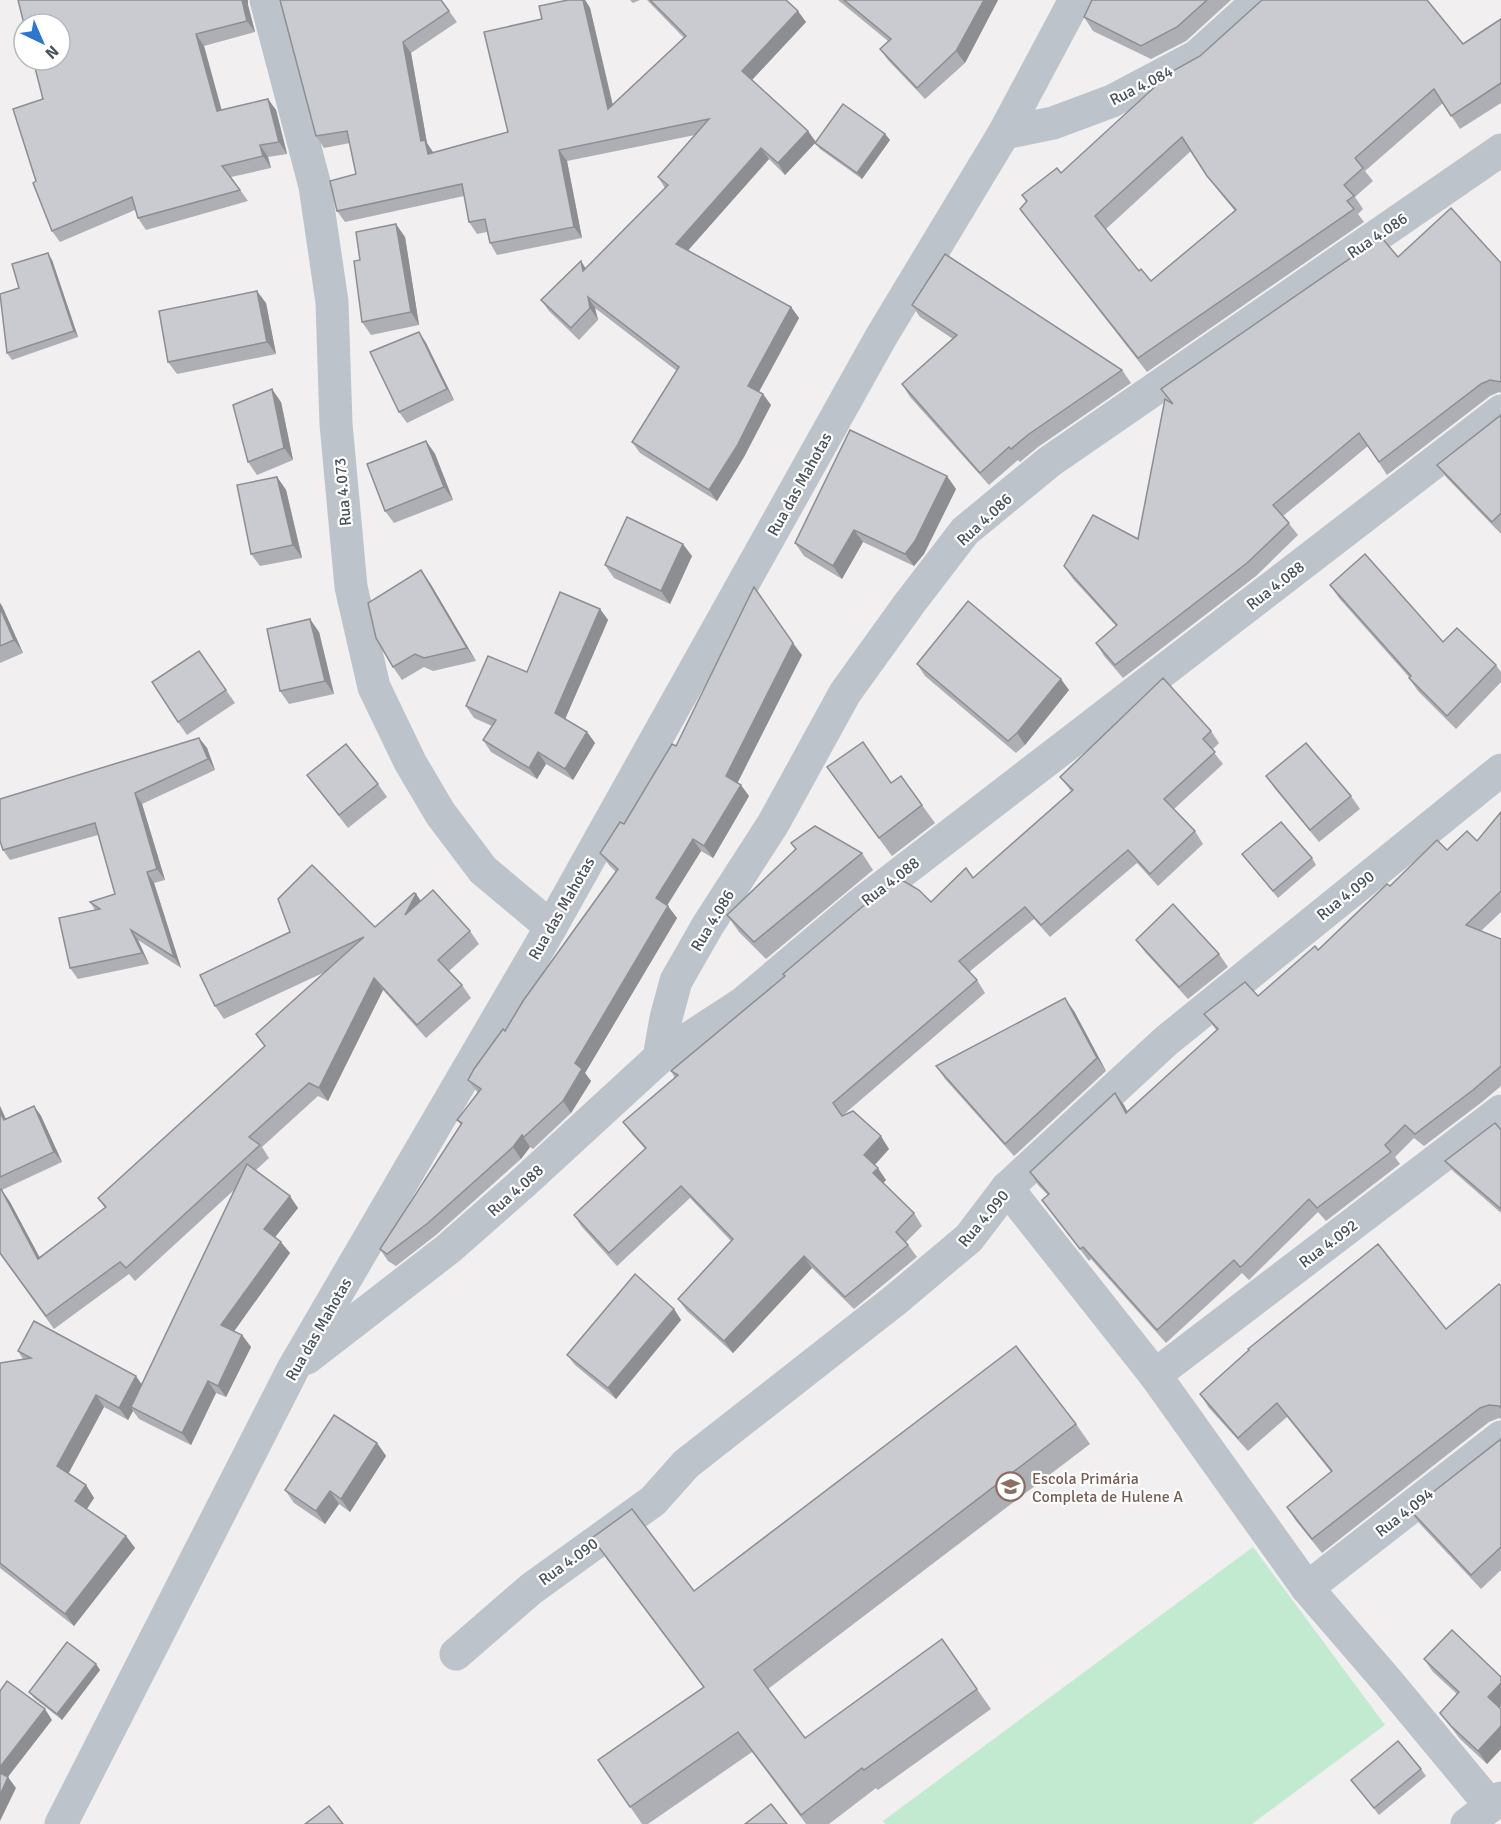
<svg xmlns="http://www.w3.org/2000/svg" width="1501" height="1824" viewBox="0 0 1501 1824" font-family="Signika,sans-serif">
  <rect width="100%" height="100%" fill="#f1efef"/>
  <polygon fill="#c2ead1" points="1253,1547 1385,1725 1252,1824 885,1824 883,1821"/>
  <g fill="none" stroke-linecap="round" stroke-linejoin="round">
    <g stroke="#bcc3ca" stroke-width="33">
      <polyline points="266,0 315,186 332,302 336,424 351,587 374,687 410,762 440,813 483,870 551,927"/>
      <polyline points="1004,133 1053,123 1112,101 1197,56 1259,0"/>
      <polyline points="659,1058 666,1018 676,981 708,925 773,824 845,693 909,604 965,531 1049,462 1501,150"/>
      <polyline points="1007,1188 1155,1375 1307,1588 1388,1682 1491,1806"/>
      <polyline points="307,1358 448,1249 523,1183 659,1058 743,1003 859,905 1501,411"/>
      <polyline points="1155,1375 1501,1111"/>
      <polyline points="1307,1588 1501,1437"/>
      <polyline points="456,1654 531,1589 653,1501 686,1464 894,1301 969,1238 1007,1188 1166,1041 1501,770"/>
      <polyline points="61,1824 293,1369 551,927 881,337 1004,133 1075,0"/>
      <polyline points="1467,1824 1501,1798"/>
    </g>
  </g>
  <g fill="#adafb4" fill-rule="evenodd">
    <polygon points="441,0 457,22 411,53 427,143 433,153 508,132 542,19 568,0 585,0 590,8 613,105 684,38 647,0 786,0 806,22 752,80 816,142 885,134 890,140 862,179 820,149 815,143 785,175 769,159 688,250 791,307 799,318 759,392 771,405 744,457 717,501 640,453 632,442 677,371 595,308 598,320 579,340 549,311 541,300 586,268 665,188 658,177 695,135 567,161 582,238 497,255 490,243 487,232 477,234 469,222 464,196 345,222 337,211 356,174 350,143 324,148 316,136"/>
    <polygon points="630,0 640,0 633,3"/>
    <polygon points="838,0 998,0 965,63 925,99 888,60 880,49 888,41"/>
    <polygon points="1092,0 1231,0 1186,41 1151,59 1093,31 1084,17"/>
    <polygon points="248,5 255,32 204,46 221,110 268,99 276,110 287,154 268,157 271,168 231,177 248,201 146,230 138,218 135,210 60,242 52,231 36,181 43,99"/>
    <path d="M 1501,19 L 1501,103 L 1460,129 L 1443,103 L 1365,171 L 1373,181 L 1355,197 L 1363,209 L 1358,214 L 1364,222 L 1147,372 L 1030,222 L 1020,209 L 1026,202 L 1022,195 L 1061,173 L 1463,44 ZM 1191,151 L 1217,189 L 1235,211 L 1151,281 L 1139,271 L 1106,229 Z"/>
    <polygon points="405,237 419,325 371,335 362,322 360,260"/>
    <polygon points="1398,257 1501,263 1501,393 1499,392 1490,396 1387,475 1368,446 1283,516 1298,535 1256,576 1123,678 1104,656 1096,643 1116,626 1073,579 1064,566 1138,539 1171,402 1161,389"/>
    <polygon points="52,260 78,337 12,360 7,353 19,288"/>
    <polygon points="266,303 276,354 177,374 168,362"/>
    <polygon points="912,305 1122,370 1131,383 1038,447 1020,462 1018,460 989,485 910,397 902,384 953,339 920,317"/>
    <polygon points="419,332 426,343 454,400 407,423 399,412"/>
    <polygon points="281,402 293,460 257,475 248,462"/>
    <polygon points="1501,415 1501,534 1446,477 1437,465"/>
    <polygon points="426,441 435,454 453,500 394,523 385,511"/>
    <polygon points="277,477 286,490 302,558 260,566 251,554"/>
    <polygon points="956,489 924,554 914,566 863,542 842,579 804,556 795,543"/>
    <polygon points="692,556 670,604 614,578 605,565"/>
    <polygon points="430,583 476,661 433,671 424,667 402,680 393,667"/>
    <polygon points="1330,585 1443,642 1496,665 1501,672 1501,682 1456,729 1418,691 1409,678 1409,677 1339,598"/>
    <polygon points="0,603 2,606 23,653 0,663"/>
    <polygon points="600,609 608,620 565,719 587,732 595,743 573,780 546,764 537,779 491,752 483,740 492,726 474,718 466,706 527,672"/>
    <polygon points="319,632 334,694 289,704 280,691"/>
    <polygon points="199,651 235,703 187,735 178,722"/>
    <polygon points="802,655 737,782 749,796 713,858 701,851 667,906 677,918 585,1073 591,1081 571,1113 533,1149 530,1147 521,1159 436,1235 396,1266 388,1261 380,1249 461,1125 457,1120 478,1093 468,1080 505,1031 616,872 609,865 600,853 624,824 676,746"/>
    <polygon points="917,664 1069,690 1025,745 1016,753 925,676"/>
    <polygon points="1211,731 1219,743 1212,750 1223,764 1174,809 1195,831 1203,844 1158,886 1137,863 1050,937 1034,919 969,972 977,980 985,993 842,1116 889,1149 874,1165 886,1180 883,1183 914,1213 922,1226 906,1242 917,1257 854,1309 812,1268 733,1353 687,1311 678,1299 731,1241 690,1198 617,1266 582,1227 574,1215 645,1149 632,1134 623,1122 675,1078 671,1071 931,902 973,878 1071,791 1060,777"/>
    <polygon points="199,738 207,748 215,770 142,804 165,880 154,883 181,968 138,940 149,964 78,979 70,968 95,910 90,902 115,894 98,835 10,860 3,850"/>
    <polygon points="307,775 378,784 387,797 348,828"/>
    <polygon points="901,776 935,823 892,856 840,786 891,783"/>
    <polygon points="1266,776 1351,796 1360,809 1319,842 1275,789"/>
    <polygon points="1501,812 1501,912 1481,931 1501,939 1501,1086 1482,1102 1424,1146 1414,1138 1395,1157 1400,1164 1326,1221 1318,1212 1252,1277 1249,1280 1242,1273 1166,1343 1091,1259 1089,1261 1042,1200 1048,1195 1038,1185 1030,1172 1124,1105 1127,1111 1217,1031 1204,1014 1258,996 1318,950 1390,886 1447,850 1477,841"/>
    <polygon points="796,849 862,853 873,870 766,959 739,932 727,915"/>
    <polygon points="1242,854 1312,858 1316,865 1278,898"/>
    <polygon points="416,894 421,901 470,931 479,944 449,971 462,985 471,998 426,1038 383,990 328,1101 318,1096 262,1147 269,1158 256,1170 298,1208 275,1237 290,1253 234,1331 242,1335 251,1347 226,1397 216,1393 191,1445 139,1419 133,1411 128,1420 104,1407 68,1474 86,1485 94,1498 87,1509 126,1536 135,1548 74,1626 0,1568 0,1363 23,1359 18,1351 142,1384 234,1190 135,1281 129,1274 54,1329 0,1254 0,1106 6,1119 34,1106 41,1116 62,1162 2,1190 10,1202 39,1257 105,1208 98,1198 265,1046 325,972 224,1019 215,1006 375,927"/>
    <polygon points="1136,940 1219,954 1228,967 1188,999 1145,952"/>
    <polygon points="1074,1011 1106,1071 1014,1156 945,1079 936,1066"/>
    <polygon points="1501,1130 1501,1213 1453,1171 1445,1161"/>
    <polygon points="1501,1286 1501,1419 1499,1418 1489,1422 1322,1553 1296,1521 1287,1507 1331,1472 1287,1417 1248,1451 1209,1408 1200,1394 1446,1329"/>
    <polygon points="674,1309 681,1320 616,1399 575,1365 567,1355"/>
    <polygon points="1076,1424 1090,1444 768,1689 805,1738 942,1639 991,1709 878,1790 876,1788 829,1824 806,1824 752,1752 648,1824 642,1824 598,1760 703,1687 606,1558 592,1538 694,1591"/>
    <polygon points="1501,1439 1501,1570 1481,1589 1420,1524 1410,1510"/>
    <polygon points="377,1443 386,1456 350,1512 339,1504 325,1524 294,1503 285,1490"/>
    <polygon points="1424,1659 1501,1677 1501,1706 1500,1708 1501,1709 1501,1749 1487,1764 1460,1739 1440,1713 1457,1694 1433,1672"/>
    <polygon points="96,1664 100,1670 62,1720 34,1698 29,1692"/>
    <polygon points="1421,1769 1426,1776 1379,1815 1351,1780"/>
  </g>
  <g fill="#8d8e92">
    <polygon points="242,0 248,0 248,5 255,32 247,21"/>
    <polygon points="583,0 585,0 590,8 616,120 608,109"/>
    <polygon points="984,0 998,0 965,63 956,51"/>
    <polygon points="798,11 806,22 750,82 742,71"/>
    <polygon points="196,34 204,46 225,122 217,111"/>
    <polygon points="403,42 411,53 427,143 433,152 435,166 428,154 421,141"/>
    <polygon points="268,99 276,110 287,154 279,142"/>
    <polygon points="808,131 816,142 785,175 778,163"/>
    <polygon points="885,134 890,140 862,179 857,173"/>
    <polygon points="260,145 268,157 271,168 263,156"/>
    <polygon points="761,148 769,159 684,255 676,244"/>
    <polygon points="559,150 567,161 582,238 574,227"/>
    <polygon points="396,224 405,237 419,325 411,312"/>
    <polygon points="48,253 52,260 78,337 74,331"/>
    <polygon points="581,261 588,272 583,271"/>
    <polygon points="257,291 266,303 276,354 267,342"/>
    <polygon points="588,297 595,308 598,320 590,308"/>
    <polygon points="791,307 799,318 756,397 748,386"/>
    <polygon points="419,332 426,343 454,400 447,389"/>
    <polygon points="272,389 281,402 293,460 284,448"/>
    <polygon points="763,394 771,405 744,457 717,501 709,490"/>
    <polygon points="426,441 435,454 453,500 444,487"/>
    <polygon points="947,476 956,489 924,554 914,566 905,554"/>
    <polygon points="277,477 286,490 302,558 293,545"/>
    <polygon points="854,530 863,542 842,579 833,566"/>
    <polygon points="683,544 692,556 670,604 661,591"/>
    <polygon points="421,570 430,583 476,661 467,648"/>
    <polygon points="0,603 2,606 23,653 14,640 0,608"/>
    <polygon points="600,609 608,620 563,724 555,713"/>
    <polygon points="310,619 319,632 334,694 325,681"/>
    <polygon points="793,643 802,655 735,788 726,776"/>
    <polygon points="1061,679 1069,690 1025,745 1017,733"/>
    <polygon points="587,732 595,743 573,780 565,769"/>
    <polygon points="199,738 207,748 215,770 208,759"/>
    <polygon points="538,752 546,764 537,779 529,768"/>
    <polygon points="741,785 749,796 713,858 704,846"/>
    <polygon points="135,793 142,804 165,880 157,869"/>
    <polygon points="693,839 701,851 664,910 656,898"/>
    <polygon points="147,872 154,883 181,968 174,957"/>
    <polygon points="416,894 425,907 405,915"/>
    <polygon points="668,906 677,918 585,1073 591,1081 571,1113 563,1101 575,1063"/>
    <polygon points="131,930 138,940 149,964 142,953"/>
    <polygon points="374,978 383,990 328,1101 319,1088"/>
    <polygon points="1065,998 1074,1011 1106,1071 1097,1058"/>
    <polygon points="1115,1093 1124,1105 1134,1125 1126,1113"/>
    <polygon points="0,1106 11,1131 4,1120 0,1112"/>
    <polygon points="34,1106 41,1116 62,1162 54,1152"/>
    <polygon points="522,1135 530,1147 521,1159 513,1147"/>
    <polygon points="881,1136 889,1149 872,1168 864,1155"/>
    <polygon points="878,1168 886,1180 881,1185 873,1173"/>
    <polygon points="1,1189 10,1202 47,1271 38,1259"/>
    <polygon points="290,1196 298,1208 272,1241 264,1229"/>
    <polygon points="281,1242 290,1253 230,1337 221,1325"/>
    <polygon points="804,1256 812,1268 733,1353 724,1341"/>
    <polygon points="674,1309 681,1320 616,1399 608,1388"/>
    <polygon points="242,1335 251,1347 226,1397 218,1386"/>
    <polygon points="136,1376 145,1389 131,1407 133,1411 128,1420 119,1408"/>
    <polygon points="208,1381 216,1393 191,1445 182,1433"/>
    <polygon points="96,1395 104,1407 66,1478 57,1466"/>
    <polygon points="377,1443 386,1456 350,1512 341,1499"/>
    <polygon points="86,1485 94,1498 84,1513 75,1501"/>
    <polygon points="330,1491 339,1504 325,1524 316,1511"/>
    <polygon points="126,1536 135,1548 74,1626 65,1614"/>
    <polygon points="96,1664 100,1670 62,1720 57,1714"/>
    <polygon points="1501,1683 1501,1706 1497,1710 1488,1697"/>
    <polygon points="45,1709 52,1720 4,1782 0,1776 0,1767"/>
    <polygon points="1501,1726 1501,1749 1487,1764 1478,1751"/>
    <polygon points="8,1777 16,1788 0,1821 0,1795"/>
  </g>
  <g fill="#c9cbd1" stroke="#8d8e92" stroke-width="1.5" fill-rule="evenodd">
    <polygon points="18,0 242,0 247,21 196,34 217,111 268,99 279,142 260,145 263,156 222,166 240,190 138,218 132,197 52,231 33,183 36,181 13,109 43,99 33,60 60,60 60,24 24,24"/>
    <polygon points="280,0 441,0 449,11 403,42 421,141 425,140 428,154 508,132 484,32 542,19 539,6 568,0 583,0 608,109 686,36 650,0 786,0 798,11 742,71 808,131 778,163 761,148 676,244 791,307 748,386 763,394 737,446 709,490 632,442 679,367 588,297 590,308 571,328 541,300 581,261 583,271 668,185 658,177 709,119 559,150 574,227 490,243 485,219 469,222 462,184 337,211 330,181 356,174 347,131 316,136"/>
    <polygon points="844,0 984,0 956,51 917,88 880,49 891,39"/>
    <polygon points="1092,0 1207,0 1177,27 1141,46 1084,17"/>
    <path d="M 1262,0 L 1427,0 L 1463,44 L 1501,19 L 1501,83 L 1451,116 L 1434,89 L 1355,158 L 1363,168 L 1344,185 L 1354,196 L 1347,201 L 1354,209 L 1138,358 L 1020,209 L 1027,201 L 1022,195 L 1057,168 L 1061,173 L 1171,72 L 1200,56 ZM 1182,137 L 1207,176 L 1236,210 L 1151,281 L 1141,269 L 1139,271 L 1095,216 Z"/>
    <polygon points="843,104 885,134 857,173 815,143"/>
    <polygon points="1451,208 1501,263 1501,382 1490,380 1481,384 1379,462 1359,433 1273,505 1289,523 1247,563 1115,665 1096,643 1117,625 1064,566 1093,515 1138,539 1165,399 1173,404 1161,389 1381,237 1398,257"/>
    <polygon points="396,224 411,312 362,322 354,261 360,260 356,232"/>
    <polygon points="48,253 74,331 7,353 0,294 19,288 12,264"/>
    <polygon points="945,254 1122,370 1029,434 1011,449 1009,447 980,473 902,384 957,335 912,305"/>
    <polygon points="257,291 267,342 168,362 159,311"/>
    <polygon points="419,332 447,389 399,412 370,352"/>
    <polygon points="272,389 284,448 248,462 233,405"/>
    <polygon points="1501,415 1501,513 1492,522 1437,465"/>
    <polygon points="850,430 947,476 915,541 905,554 854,530 833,566 795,543"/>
    <polygon points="426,441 444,487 385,511 367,464"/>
    <polygon points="277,477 293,545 251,554 237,485"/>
    <polygon points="627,517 683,544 661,591 605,565"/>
    <polygon points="1365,554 1443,642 1457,628 1496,665 1447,716 1409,678 1411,676 1330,585"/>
    <polygon points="421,570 467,648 424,658 415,654 393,667 376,638 368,603"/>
    <polygon points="754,587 793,643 726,776 741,785 704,846 693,839 656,898 668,906 575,1063 582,1069 563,1101 524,1137 522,1135 513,1147 428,1223 387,1254 380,1249 462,1123 457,1120 481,1089 468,1080 474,1069 503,1029 505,1031 523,1001 618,869 600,853 620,822 624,824 672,744 676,746"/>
    <polygon points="560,592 600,609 555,713 587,732 565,769 538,752 529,768 483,740 496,720 466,706 488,656 527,672"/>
    <polygon points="968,601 1061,679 1017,733 1008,741 917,664"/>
    <polygon points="0,608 14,640 0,646"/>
    <polygon points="310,619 325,681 280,691 267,629"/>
    <polygon points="199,651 226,690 178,722 152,682"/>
    <polygon points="1163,678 1211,731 1203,739 1215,752 1164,799 1195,831 1150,874 1128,850 1041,925 1025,907 959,961 977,980 833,1103 842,1116 853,1111 881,1136 864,1155 878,1168 873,1173 914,1213 896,1232 908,1245 845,1297 804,1256 724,1341 678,1299 733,1239 681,1186 609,1253 574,1215 646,1148 623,1122 678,1075 671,1071 785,976 783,974 862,907 900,879 919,890 931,902 966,868 973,878 1073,790 1060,777"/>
    <polygon points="199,738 208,759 135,793 157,869 147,872 174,957 131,930 142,953 70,968 59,918 100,909 90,902 115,894 95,823 3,850 0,841 0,799"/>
    <polygon points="863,742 891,783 901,776 922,805 879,838 827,767"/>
    <polygon points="1306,743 1351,796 1310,830 1266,776"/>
    <polygon points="346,744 378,784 339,815 307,775"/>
    <polygon points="1501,812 1501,891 1466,925 1501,939 1501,1066 1473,1090 1415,1134 1405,1125 1385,1145 1391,1152 1317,1208 1309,1199 1243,1265 1240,1267 1234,1260 1157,1330 1083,1247 1080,1249 1042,1200 1049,1194 1030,1172 1115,1093 1126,1113 1218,1029 1204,1014 1245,982 1258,996 1315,946 1318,950 1387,884 1390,886 1437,840 1447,850 1467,831 1477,841"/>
    <polygon points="1281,822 1312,858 1273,891 1242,854"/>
    <polygon points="815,826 862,853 754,942 727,915 796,849 791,843"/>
    <polygon points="312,865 375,927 414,893 416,894 405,915 433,890 470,931 438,960 462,985 417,1025 374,978 319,1088 309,1083 249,1137 260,1145 126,1268 120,1262 46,1316 0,1253 0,1190 1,1189 38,1259 106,1207 98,1198 265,1046 256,1034 364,937 215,1006 200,975 290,932 278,899"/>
    <polygon points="1173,904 1219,954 1179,987 1136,940"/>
    <polygon points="1065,998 1097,1058 1005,1144 936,1066"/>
    <polygon points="34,1106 54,1152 0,1177 0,1112 4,1120"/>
    <polygon points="1495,1123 1501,1130 1501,1209 1445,1161"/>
    <polygon points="247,1164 290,1196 264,1229 281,1242 221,1325 242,1335 218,1386 208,1381 182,1433 131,1407"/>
    <polygon points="1378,1244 1446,1329 1499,1284 1501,1286 1501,1408 1499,1406 1489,1405 1480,1408 1312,1539 1287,1507 1332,1471 1277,1403 1238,1438 1200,1394 1249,1350 1248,1349"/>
    <polygon points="635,1274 674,1309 608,1388 567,1355"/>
    <polygon points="34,1321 136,1376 119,1408 96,1395 57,1466 86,1485 75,1501 126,1536 65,1614 0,1563 0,1363 31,1358 18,1351"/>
    <polygon points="1016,1346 1076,1424 754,1670 805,1738 942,1639 977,1689 864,1770 862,1768 801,1815 738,1732 630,1807 598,1760 704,1687 592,1538 632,1509 694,1591"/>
    <polygon points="334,1415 377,1443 341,1499 330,1491 316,1511 285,1490"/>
    <polygon points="1501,1439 1501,1547 1471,1575 1410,1510"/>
    <polygon points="1452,1630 1501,1677 1501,1683 1488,1697 1501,1709 1501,1726 1478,1751 1451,1726 1440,1713 1459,1692 1424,1659"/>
    <polygon points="67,1642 96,1664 57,1714 29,1692"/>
    <polygon points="7,1681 45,1709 0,1767 0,1691"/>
    <polygon points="1398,1741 1421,1769 1374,1808 1351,1780"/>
    <polygon points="0,1773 8,1777 0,1795"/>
    <polygon points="771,1804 787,1824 745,1824"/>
    <polygon points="329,1806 343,1824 305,1824"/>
  </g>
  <defs>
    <symbol id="school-ring" viewBox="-11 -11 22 22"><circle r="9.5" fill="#fff" stroke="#8d6e63" stroke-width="1.5"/><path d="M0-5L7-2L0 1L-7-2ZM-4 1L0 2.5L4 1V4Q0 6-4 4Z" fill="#8d6e63"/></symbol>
  </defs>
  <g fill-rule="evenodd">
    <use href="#school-ring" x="994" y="1470" width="33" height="33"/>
  </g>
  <g text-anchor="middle" stroke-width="4.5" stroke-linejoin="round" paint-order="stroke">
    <g font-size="16" fill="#49525a" stroke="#fff">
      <text transform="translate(1141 85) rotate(-27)" y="6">Rua 4.084</text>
      <text transform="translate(1377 235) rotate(-34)" y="6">Rua 4.086</text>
      <text transform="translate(799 484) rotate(-61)" y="6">Rua das Mahotas</text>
      <text transform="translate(342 492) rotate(-95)" y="6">Rua 4.073</text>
      <text transform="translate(984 519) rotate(-43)" y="6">Rua 4.086</text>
      <text transform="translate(1275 585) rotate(-38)" y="6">Rua 4.088</text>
      <text transform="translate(890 881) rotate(-38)" y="6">Rua 4.088</text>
      <text transform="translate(1345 895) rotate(-39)" y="6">Rua 4.090</text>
      <text transform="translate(561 908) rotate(-60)" y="6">Rua das Mahotas</text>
      <text transform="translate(712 920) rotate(-59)" y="6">Rua 4.086</text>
      <text transform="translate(515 1190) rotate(-42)" y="6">Rua 4.088</text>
      <text transform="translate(983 1218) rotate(-50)" y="6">Rua 4.090</text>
      <text transform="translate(1328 1243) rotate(-37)" y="6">Rua 4.092</text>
      <text transform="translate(318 1329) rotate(-60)" y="6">Rua das Mahotas</text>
      <text transform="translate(1404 1512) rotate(-38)" y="6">Rua 4.094</text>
      <text transform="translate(568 1561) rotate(-36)" y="6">Rua 4.090</text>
    </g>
    <g font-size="16" fill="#785e54" stroke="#fff" text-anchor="start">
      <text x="1032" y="1484">Escola Primária<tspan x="1032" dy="18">Completa de Hulene A</tspan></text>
    </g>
  </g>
  <g transform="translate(42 42) rotate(136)"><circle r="28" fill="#ffffff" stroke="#b6babd" stroke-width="1.5"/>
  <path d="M0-4.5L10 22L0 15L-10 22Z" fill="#2e75cc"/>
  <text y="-9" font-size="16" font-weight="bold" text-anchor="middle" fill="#49525a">N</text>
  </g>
</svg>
